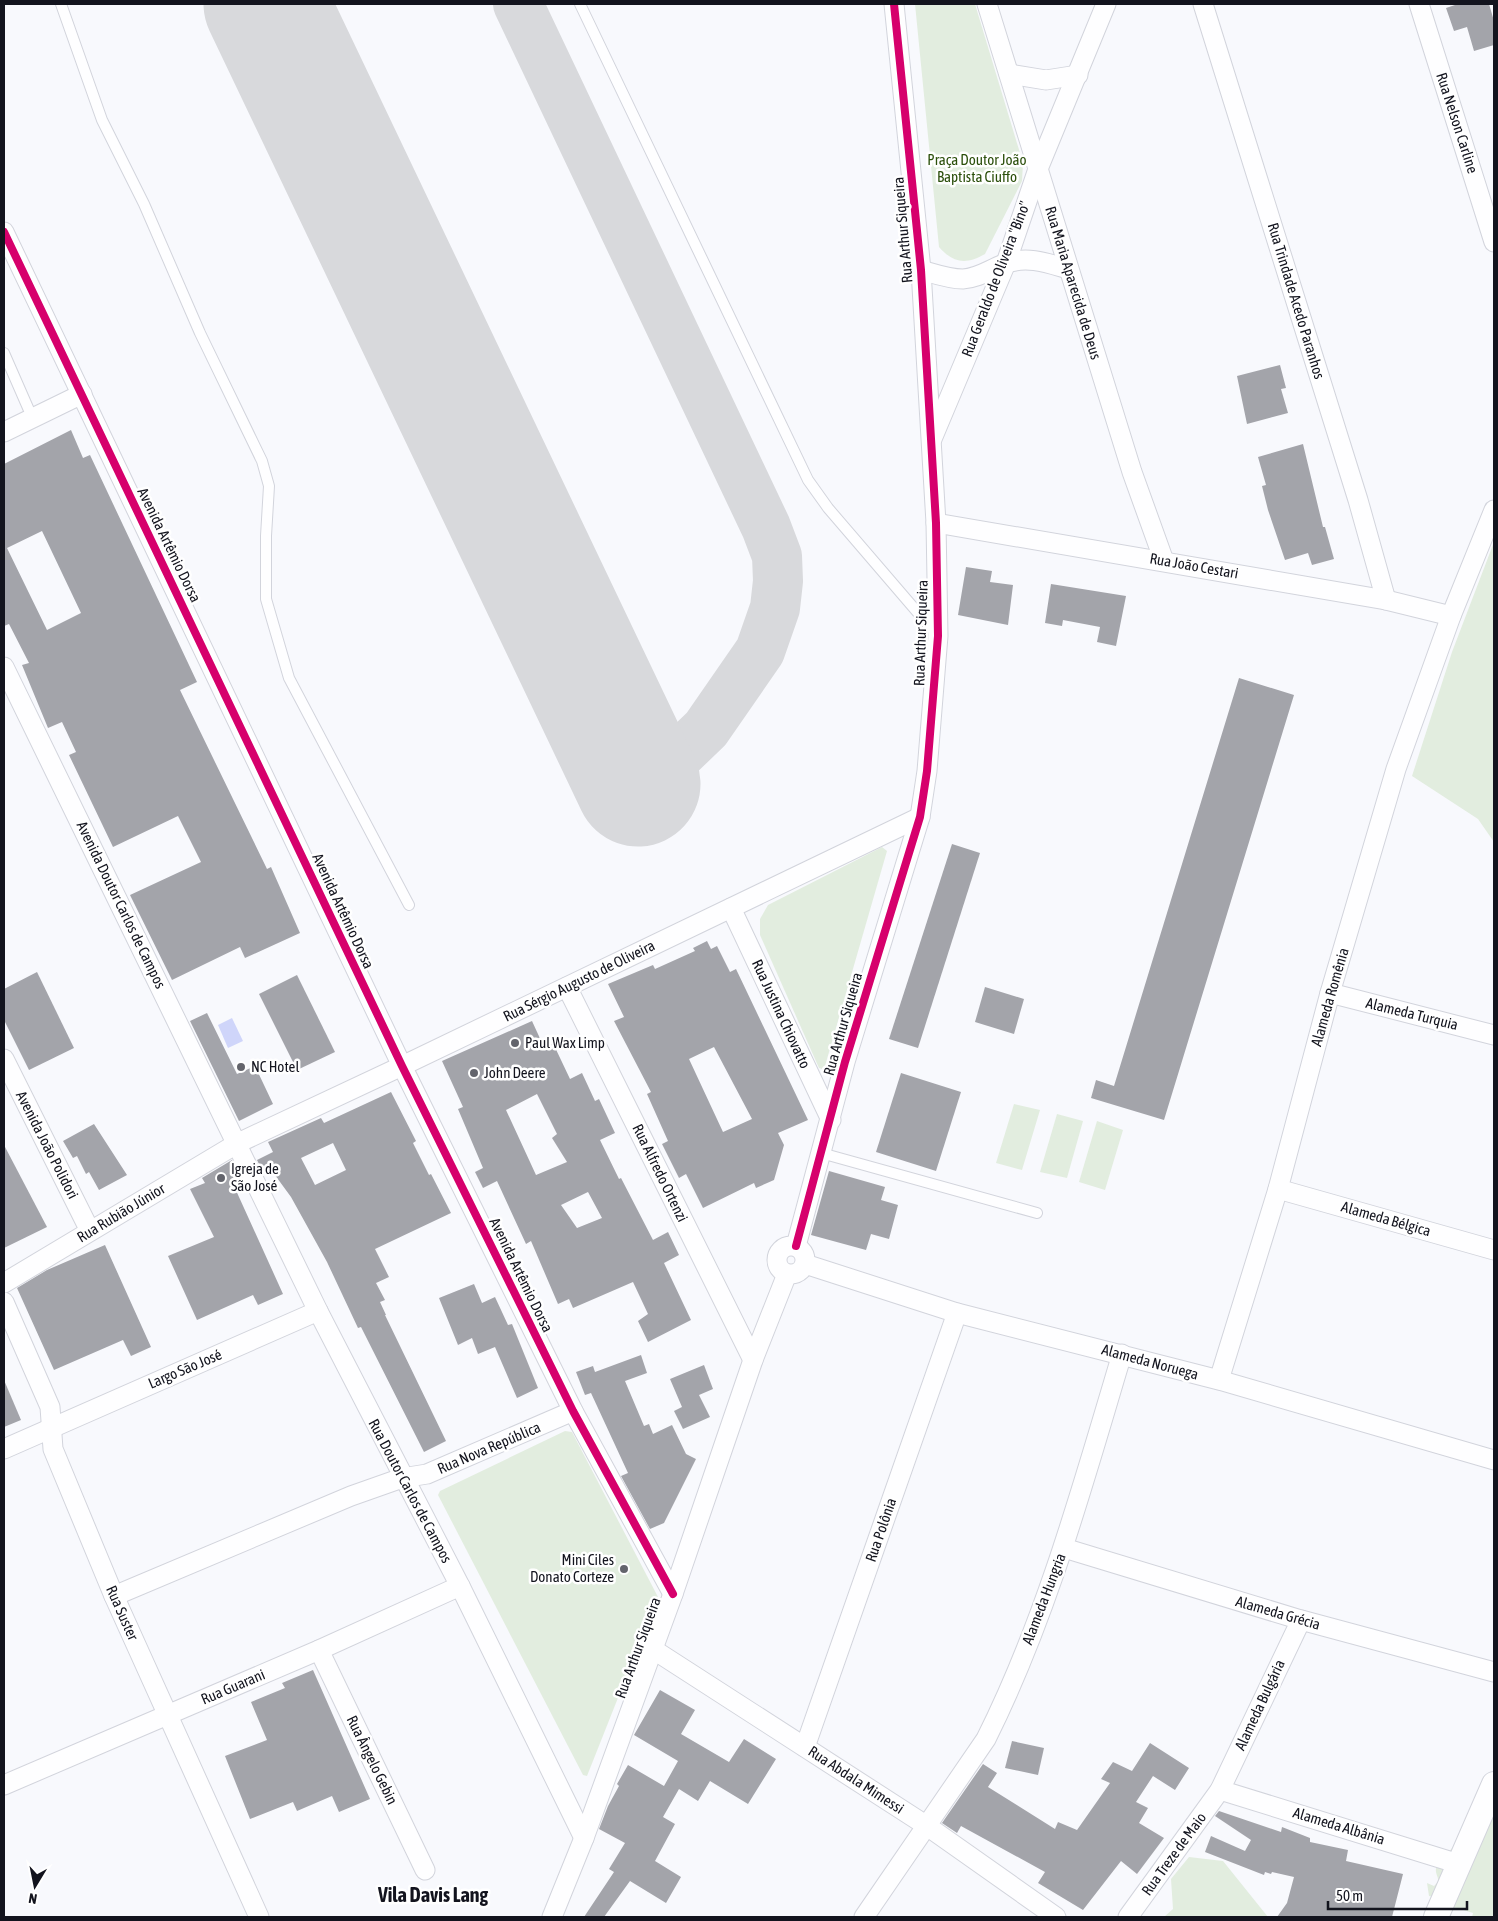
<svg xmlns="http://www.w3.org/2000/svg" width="1498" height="1921" viewBox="0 0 1498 1921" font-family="'Asap Condensed',sans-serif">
  <rect width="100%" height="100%" fill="#f8f9fd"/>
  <g fill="#e2eddf">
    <path d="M 915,4 L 975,4 L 1023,163 L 1022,181 L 985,254 C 966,265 953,263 939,247 Z"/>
    <polygon points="1494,542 1494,842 1478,819 1412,776 1452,652"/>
    <polygon points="882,847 887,851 825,1066 822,1069 819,1068 760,935 760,919 768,905"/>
    <polygon points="1014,1104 1040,1110 1022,1170 996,1163"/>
    <polygon points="1057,1114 1083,1121 1067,1178 1040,1172"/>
    <polygon points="1097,1121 1123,1130 1105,1190 1079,1182"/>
    <polygon points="565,1431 572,1432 658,1597 587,1776 583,1775 438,1495 440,1491"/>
    <path d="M 1494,1806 L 1494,1917 L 1472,1917 L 1473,1913 L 1457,1908 L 1450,1912 L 1434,1897 L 1429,1896 L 1427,1883 L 1434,1886 L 1438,1882 C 1439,1877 1435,1874 1436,1868 C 1439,1859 1484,1817 1494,1806 Z"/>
    <polygon points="1189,1857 1223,1861 1268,1917 1164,1917 1173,1909 1171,1879"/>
  </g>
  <polygon fill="#cfd5fa" points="232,1018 243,1041 228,1048 218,1025"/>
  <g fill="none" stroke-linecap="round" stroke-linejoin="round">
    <polyline stroke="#d8d9dc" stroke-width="50" points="518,4 766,527 777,556 778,581 775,608 760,651 706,729 681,753 638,784"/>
    <polyline stroke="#d8d9dc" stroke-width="125" points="266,4 638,784"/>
  </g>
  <g fill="#a3a4aa" fill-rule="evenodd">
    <polygon points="1458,4 1489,4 1494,21 1494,45 1474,51 1467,27 1454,31 1446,8"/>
    <polygon points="1280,365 1286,388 1281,389 1288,413 1247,424 1237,376"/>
    <path d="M 71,430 L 83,458 L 90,455 L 197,682 L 180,690 L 267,869 L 271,867 L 300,933 L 245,958 L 240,947 L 172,980 L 130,895 L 201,862 L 178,816 L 113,847 L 69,755 L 76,752 L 62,722 L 48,728 L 22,665 L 29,663 L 9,624 L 4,626 L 4,464 ZM 42,531 L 81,613 L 47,630 L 7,548 Z"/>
    <polygon points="1303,444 1323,527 1325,527 1334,559 1312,565 1308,553 1285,560 1268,510 1262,486 1266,485 1258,457"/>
    <polygon points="966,567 992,571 990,582 1013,585 1008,625 958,615"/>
    <polygon points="1051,584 1126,596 1116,646 1097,642 1100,627 1063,620 1062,626 1045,623"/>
    <polygon points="1239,678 1294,695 1164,1120 1091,1098 1096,1080 1114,1086"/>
    <polygon points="952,844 980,853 918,1048 889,1039"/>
    <path d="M 707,941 L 711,949 L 717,946 L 730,972 L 736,969 L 808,1120 L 778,1133 L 784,1145 L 774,1180 L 756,1188 L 754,1183 L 703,1208 L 686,1174 L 679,1178 L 662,1144 L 668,1141 L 647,1094 L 651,1092 L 614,1021 L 624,1017 L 608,984 L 653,965 L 655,969 L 695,951 L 693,948 ZM 714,1047 L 752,1119 L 723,1132 L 689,1059 Z"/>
    <polygon points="37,972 74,1048 29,1070 4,1020 4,989"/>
    <polygon points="297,975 335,1052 297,1070 259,994"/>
    <polygon points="985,987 1024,999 1014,1034 975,1022"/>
    <polygon points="207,1013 237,1074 255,1066 273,1104 239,1121 190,1021"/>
    <path d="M 532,1021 L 543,1045 L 552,1041 L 570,1079 L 582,1073 L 595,1101 L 599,1099 L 615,1133 L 600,1140 L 619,1179 L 621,1178 L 653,1240 L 668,1232 L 679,1255 L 664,1263 L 691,1320 L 648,1342 L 638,1321 L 648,1314 L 633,1282 L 573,1308 L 569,1299 L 558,1304 L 531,1241 L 526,1244 L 497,1181 L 483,1188 L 475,1172 L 483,1168 L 458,1109 L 463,1107 L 442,1061 ZM 537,1094 L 557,1134 L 552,1138 L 567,1162 L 536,1175 L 506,1110 ZM 588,1192 L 602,1218 L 577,1228 L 561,1205 Z"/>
    <polygon points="901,1073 961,1092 936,1171 876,1152"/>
    <path d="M 391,1092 L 416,1141 L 413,1143 L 429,1175 L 431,1174 L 451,1213 L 375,1249 L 389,1277 L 376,1283 L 385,1300 L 380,1302 L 386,1315 L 385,1315 L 446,1441 L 424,1452 L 361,1327 L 358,1328 L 327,1262 L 291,1197 L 272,1171 L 264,1174 L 257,1160 L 273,1152 L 268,1142 L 321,1118 L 324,1123 ZM 333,1143 L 346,1170 L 315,1185 L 301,1158 Z"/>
    <polygon points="94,1124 127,1175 99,1190 89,1172 86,1174 77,1156 73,1158 63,1141"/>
    <polygon points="4,1145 47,1227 4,1248"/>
    <polygon points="232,1160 243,1183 234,1186 283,1294 258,1305 253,1295 197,1320 168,1256 214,1237 190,1189 205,1183 202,1178"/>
    <polygon points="829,1171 885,1187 881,1200 898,1205 889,1239 871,1234 866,1250 811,1235"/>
    <polygon points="105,1245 151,1347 131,1356 123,1340 54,1370 17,1288 47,1270"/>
    <polygon points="474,1284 482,1303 495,1297 508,1325 512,1324 538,1388 517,1398 495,1347 478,1354 472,1338 458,1345 439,1298"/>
    <polygon points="641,1355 647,1373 625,1381 644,1426 649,1424 653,1434 672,1425 686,1454 696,1459 664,1523 650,1529 621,1476 628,1473 591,1393 585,1395 576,1372 593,1366 595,1372"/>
    <polygon points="704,1365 713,1389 699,1395 710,1417 683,1429 674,1411 682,1407 670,1379"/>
    <polygon points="4,1380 21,1420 4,1427"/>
    <polygon points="313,1670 370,1799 339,1812 332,1796 297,1811 293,1802 250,1819 225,1756 267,1740 251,1702 285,1688 282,1683"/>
    <polygon points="660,1690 695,1710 681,1734 729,1762 744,1739 776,1759 748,1804 710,1781 698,1801 679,1789 663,1817 675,1824 655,1861 681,1877 666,1903 630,1881 604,1917 584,1917 614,1872 609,1869 625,1843 599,1829 608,1806 619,1786 617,1784 628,1765 664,1786 678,1761 634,1735"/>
    <polygon points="1012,1741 1044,1748 1038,1775 1005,1768"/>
    <polygon points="1150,1743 1189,1768 1175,1790 1153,1776 1136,1802 1148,1808 1139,1823 1164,1838 1137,1874 1121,1861 1083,1910 1038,1883 1045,1872 961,1826 957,1833 942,1823 983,1764 997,1773 988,1787 1055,1829 1058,1822 1077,1830 1110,1783 1101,1779 1113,1762 1132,1771"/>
    <polygon points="1219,1811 1281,1832 1282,1827 1310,1838 1310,1842 1348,1850 1346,1861 1403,1874 1392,1917 1277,1917 1287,1903 1294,1877 1272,1872 1271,1874 1265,1872 1264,1875 1205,1852 1211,1836 1245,1851 1251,1840 1215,1816"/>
  </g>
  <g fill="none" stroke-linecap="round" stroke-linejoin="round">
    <defs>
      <g id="service">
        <polyline points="61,4 102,120 144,204 200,333 262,461 269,486 266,536 266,599 289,678 409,905"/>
        <polyline points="580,4 808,480 828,508 937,635"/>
        <polyline points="4,353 32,417"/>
        <polyline points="821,1153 1037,1213"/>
      </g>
      <g id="minor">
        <polyline points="987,4 1132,472 1164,561"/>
        <polyline points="1203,4 1358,500 1386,600"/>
        <polyline points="1419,4 1494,242"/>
        <polyline points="1009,74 1046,80 1078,75"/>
        <polyline points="4,232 402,1066 573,1411 673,1594"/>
        <path d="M 921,270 C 935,274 949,279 963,279 C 980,278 991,268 1007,263 C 1028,256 1047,263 1068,269"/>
        <polyline points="4,432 82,394"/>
        <polyline points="932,439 1006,263 1038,169 1106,4"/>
        <polyline points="936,523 1386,600 1451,616"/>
        <polyline points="4,667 318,1311 460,1586 584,1838"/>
        <polyline points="731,908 831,1120"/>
        <polyline points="567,987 753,1360"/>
        <polyline points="1330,993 1494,1035"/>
        <polyline points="4,1059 90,1231"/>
        <polyline points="1278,1189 1494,1250"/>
        <circle cx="791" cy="1260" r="14"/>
        <polyline points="796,1246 845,1062 920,817 927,771 938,636 936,523 921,270 894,4"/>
        <polyline points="805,1264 957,1313 1219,1380 1494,1460"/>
        <polyline points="4,1283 238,1143 402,1066 920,817"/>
        <polyline points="4,1302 50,1407 53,1449 114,1596 259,1917"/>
        <polyline points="1219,1380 1278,1189 1330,993 1396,769 1451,616 1494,510"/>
        <polyline points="4,1449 318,1311"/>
        <polyline points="1064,1548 1301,1620 1494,1672"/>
        <polyline points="114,1596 351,1496 402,1478 427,1474 573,1411"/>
        <polyline points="651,1648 927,1826 1056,1917"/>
        <polyline points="319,1650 425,1870"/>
        <polyline points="805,1747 957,1313"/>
        <polyline points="4,1785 319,1650 460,1586"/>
        <polyline points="1220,1790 1459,1864"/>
        <polyline points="552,1917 584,1838 673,1594 753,1360 787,1274"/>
        <path d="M 864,1917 L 986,1739 C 1047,1617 1083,1484 1122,1354"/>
        <polyline points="1128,1917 1220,1790 1301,1620"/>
      </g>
      <polyline id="tertiary" points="1436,1917 1494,1784"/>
    </defs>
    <use href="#service" stroke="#d2d4dc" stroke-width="12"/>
    <use href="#minor" stroke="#d2d4dc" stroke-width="21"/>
    <use href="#tertiary" stroke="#d2d4dc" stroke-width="26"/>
    <use href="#service" stroke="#fefeff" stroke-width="10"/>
    <use href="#minor" stroke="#fefeff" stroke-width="19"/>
    <use href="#tertiary" stroke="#fefeff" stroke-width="24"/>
    <defs>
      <g id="cycleway">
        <polyline points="4,232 402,1066 573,1411 673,1594"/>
        <polyline points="796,1246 845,1062 920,817 927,771 938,636 936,523 921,270 894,4"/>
      </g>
    </defs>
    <use href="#cycleway" stroke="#fff" stroke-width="11"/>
    <use href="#cycleway" stroke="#d6006c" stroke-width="8"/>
  </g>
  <g fill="#63646c" stroke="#fff" stroke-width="2">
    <circle cx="515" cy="1043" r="5"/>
    <circle cx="241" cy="1067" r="5"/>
    <circle cx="474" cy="1073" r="5"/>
    <circle cx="221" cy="1178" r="5"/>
    <circle cx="624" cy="1569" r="5"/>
  </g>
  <g text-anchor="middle" stroke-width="5" stroke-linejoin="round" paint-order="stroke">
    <g font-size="15" fill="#13141e" stroke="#fff">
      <text transform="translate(1457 123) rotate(72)" y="5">Rua Nelson Carline</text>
      <text transform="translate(903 230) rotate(-95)" y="5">Rua Arthur Siqueira</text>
      <text transform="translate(996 279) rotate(-69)" y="5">Rua Geraldo de Oliveira "Bino"</text>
      <text transform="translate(1073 283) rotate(73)" y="5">Rua Maria Aparecida de Deus</text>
      <text transform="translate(1296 301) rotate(73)" y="5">Rua Trindade Acedo Paranhos</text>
      <text transform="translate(169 545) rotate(64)" y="5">Avenida Artêmio Dorsa</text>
      <text transform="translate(1194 566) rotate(10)" y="5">Rua João Cestari</text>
      <text transform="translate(921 633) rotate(-88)" y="5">Rua Arthur Siqueira</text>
      <text transform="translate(121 905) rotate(64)" y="5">Avenida Doutor Carlos de Campos</text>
      <text transform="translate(343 911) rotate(65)" y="5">Avenida Artêmio Dorsa</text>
      <text transform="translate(579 981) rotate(-26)" y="5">Rua Sérgio Augusto de Oliveira</text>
      <text transform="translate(1330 997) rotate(-74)" y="5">Alameda Romênia</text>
      <text transform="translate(781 1014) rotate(65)" y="5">Rua Justina Chiovatto</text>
      <text transform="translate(1412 1014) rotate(14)" y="5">Alameda Turquia</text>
      <text transform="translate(843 1024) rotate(-74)" y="5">Rua Arthur Siqueira</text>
      <text transform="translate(47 1145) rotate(63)" y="5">Avenida João Polidori</text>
      <text transform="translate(660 1173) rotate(64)" y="5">Rua Alfredo Ortenzi</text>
      <text transform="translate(121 1213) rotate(-31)" y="5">Rua Rubião Júnior</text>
      <text transform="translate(1386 1219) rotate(16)" y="5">Alameda Bélgica</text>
      <text transform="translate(521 1275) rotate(64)" y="5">Avenida Artêmio Dorsa</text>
      <text transform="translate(1150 1362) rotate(15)" y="5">Alameda Noruega</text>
      <text transform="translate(185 1369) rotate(-23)" y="5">Largo São José</text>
      <text transform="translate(489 1448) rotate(-23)" y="5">Rua Nova República</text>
      <text transform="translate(410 1491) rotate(62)" y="5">Rua Doutor Carlos de Campos</text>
      <text transform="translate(881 1530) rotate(-71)" y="5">Rua Polônia</text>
      <text transform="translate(1044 1599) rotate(-69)" y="5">Alameda Hungria</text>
      <text transform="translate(122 1613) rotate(66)" y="5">Rua Suster</text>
      <text transform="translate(1278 1613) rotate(16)" y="5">Alameda Grécia</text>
      <text transform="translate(638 1648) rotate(-70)" y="5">Rua Arthur Siqueira</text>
      <text transform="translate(233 1687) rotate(-23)" y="5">Rua Guarani</text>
      <text transform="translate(1260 1705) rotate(-65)" y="5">Alameda Bulgária</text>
      <text transform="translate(372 1760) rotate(64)" y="5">Rua Ângelo Gebin</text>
      <text transform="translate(856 1780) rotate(33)" y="5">Rua Abdala Mimessi</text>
      <text transform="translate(1339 1826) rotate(17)" y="5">Alameda Albânia</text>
      <text transform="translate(1174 1854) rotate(-54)" y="5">Rua Treze de Maio</text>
    </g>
    <g font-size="15" fill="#2b4f0b" stroke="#fff">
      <text x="977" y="165">Praça Doutor João<tspan x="977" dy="17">Baptista Ciuffo</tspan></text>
    </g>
    <g font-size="15" fill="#13141e" stroke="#fff" text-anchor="start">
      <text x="525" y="1048">Paul Wax Limp</text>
      <text x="251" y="1072">NC Hotel</text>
      <text x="484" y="1078">John Deere</text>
      <text x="231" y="1174">Igreja de<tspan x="231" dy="17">São José</tspan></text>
      <text x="614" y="1565" text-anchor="end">Mini Ciles<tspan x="614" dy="17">Donato Corteze</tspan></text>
    </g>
    <g font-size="20" font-weight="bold" fill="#13141e" stroke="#fff">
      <text x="433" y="1902">Vila Davis Lang</text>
    </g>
  </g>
  <rect width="1498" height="1921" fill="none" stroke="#13141e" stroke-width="10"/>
  <g transform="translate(35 1886) rotate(190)" stroke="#ffffff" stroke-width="4" paint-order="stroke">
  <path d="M0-4L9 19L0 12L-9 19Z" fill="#13141e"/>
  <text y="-8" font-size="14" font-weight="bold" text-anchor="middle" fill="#13141e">N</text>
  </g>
  <path d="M1328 1901v8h139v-8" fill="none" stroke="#13141e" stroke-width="2.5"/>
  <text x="1336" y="1901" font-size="15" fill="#13141e" stroke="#ffffff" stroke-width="4" paint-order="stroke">50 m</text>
</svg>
